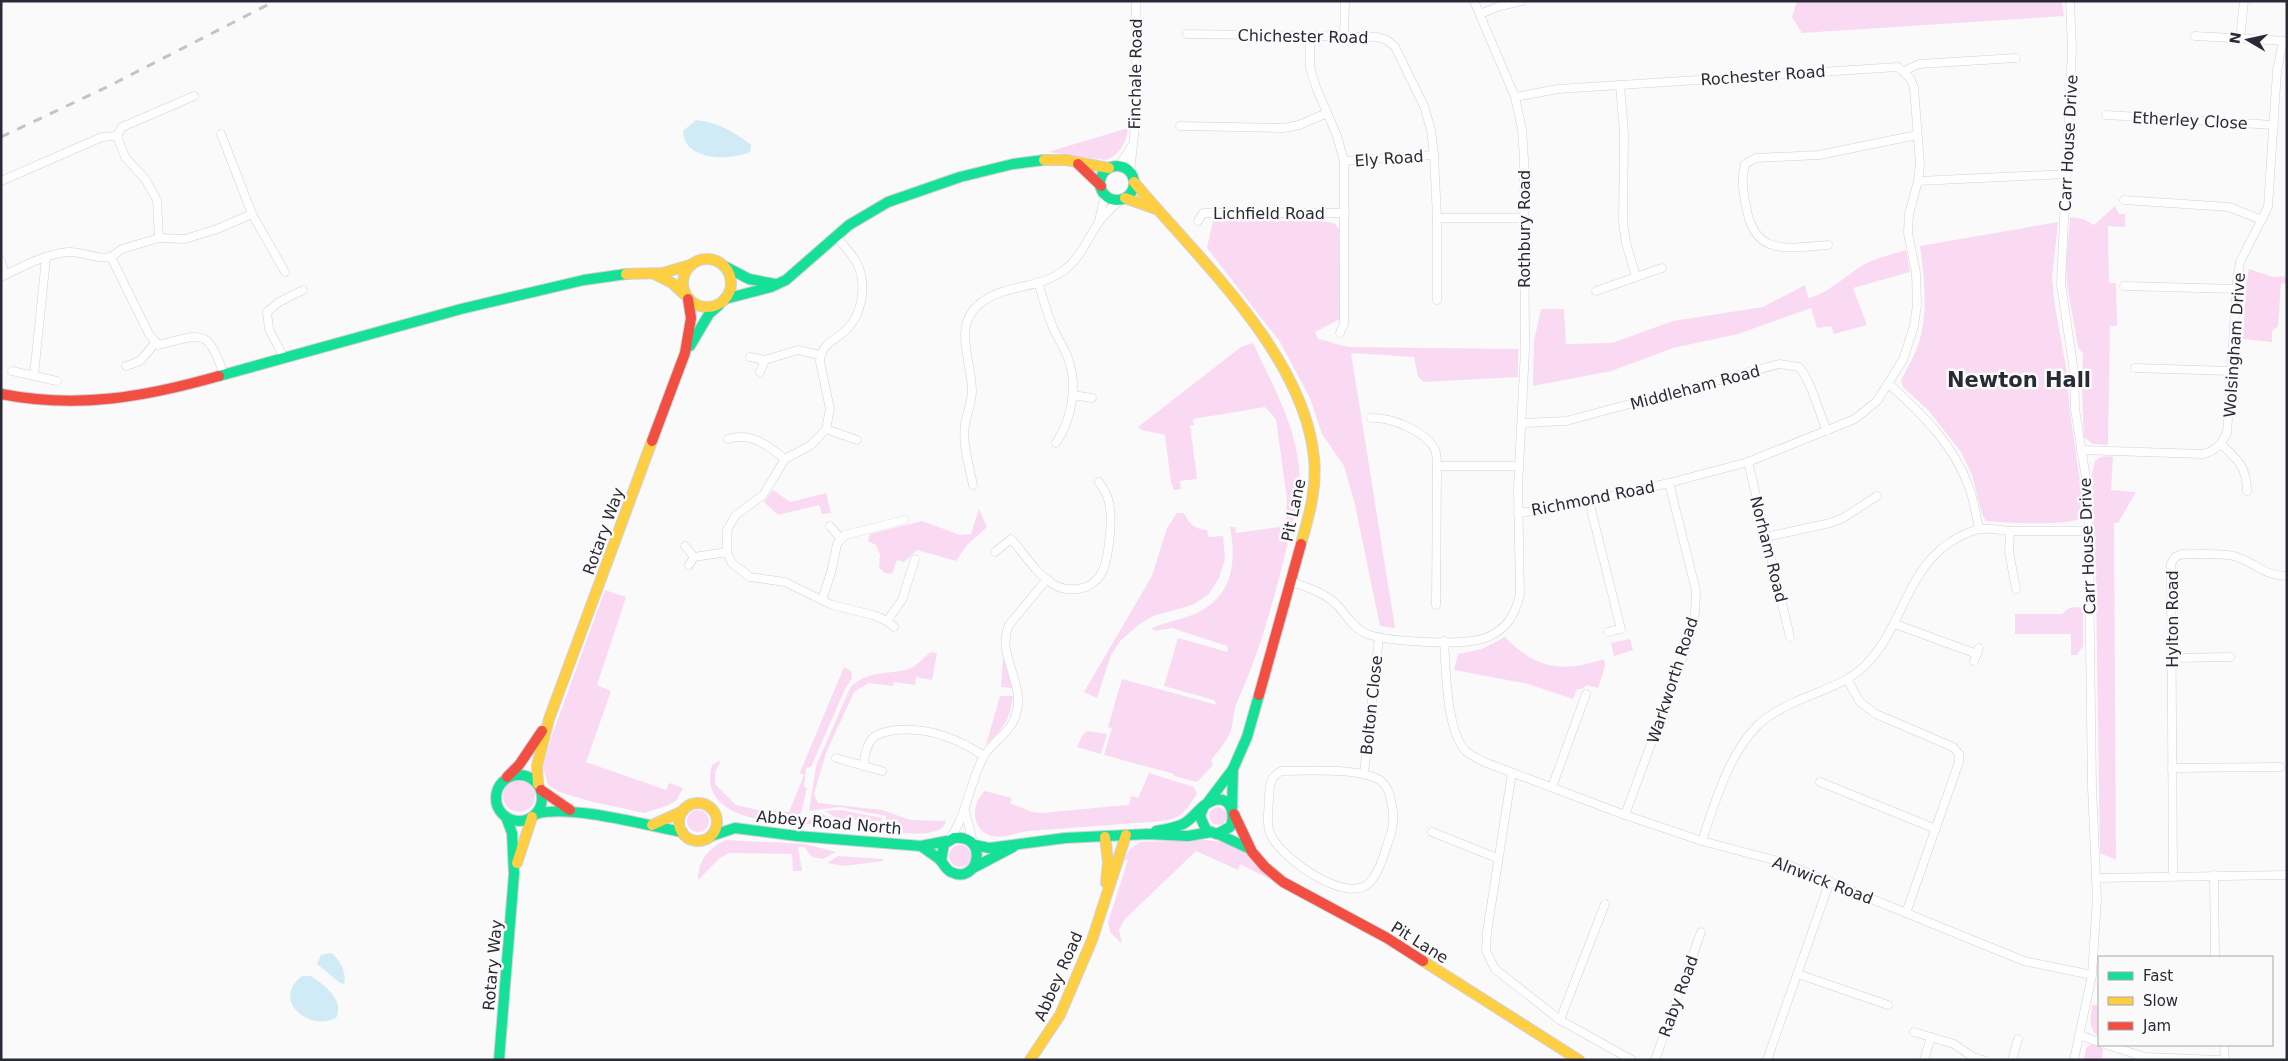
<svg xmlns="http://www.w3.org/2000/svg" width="2288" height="1061" viewBox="0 0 2288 1061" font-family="'DejaVu Sans',sans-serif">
  <rect width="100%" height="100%" fill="#fafafa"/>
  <g fill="#fadaf3">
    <polygon points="1797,1 2062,1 2064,16 1802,33 1792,17"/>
    <path d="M 1128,128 C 1127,142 1119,155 1106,160 L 1048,152 Z"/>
    <polygon points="2115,206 2119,214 2125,214 2125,227 2108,226 2109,283 2116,283 2117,326 2110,326 2108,445 2093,444 2084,437 2082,390 2083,354 2078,347 2067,285 2066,267 2070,217 2083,219 2094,225"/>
    <path d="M 1213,221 L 1321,221 L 1334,223 L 1339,229 L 1340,319 L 1315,332 L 1318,339 C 1330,341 1339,346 1351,347 L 1518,349 L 1518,377 L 1424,382 L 1418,377 L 1414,357 L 1351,353 L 1395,628 L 1380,626 L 1355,505 L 1344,466 L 1322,434 L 1310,398 L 1280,342 L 1207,248 Z"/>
    <path d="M 2058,222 L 2052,278 L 2055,306 L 2067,373 L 2070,413 L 2082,495 L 2082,518 C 2066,526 2006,523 1986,521 L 1982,514 L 1972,475 L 1961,452 L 1929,411 L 1903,387 L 1901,381 C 1907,367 1916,354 1920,339 C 1928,309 1924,277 1920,246 Z"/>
    <path d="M 1906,250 L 1910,272 L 1853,288 L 1867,325 L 1834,334 L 1831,326 L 1817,328 L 1811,308 L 1738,334 L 1673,348 L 1611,371 L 1533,386 L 1534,341 L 1541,309 L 1564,309 L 1566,344 L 1612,343 L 1673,321 L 1763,307 L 1805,285 L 1808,298 C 1831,293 1848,272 1869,262 C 1880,257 1894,254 1906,250 Z"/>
    <polygon points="2249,269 2273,277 2287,276 2287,284 2281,283 2278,326 2272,331 2272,342 2243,339 2246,284"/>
    <path d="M 1253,343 C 1271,382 1295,424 1299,467 C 1300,476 1299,485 1299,494 C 1283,564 1267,637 1237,702 C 1233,712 1233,728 1229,735 C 1225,744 1217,752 1211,760 L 1213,765 L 1197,782 L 1174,776 L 1174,774 L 1104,755 L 1112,728 L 1108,727 L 1122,679 L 1217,705 L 1214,700 L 1164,686 L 1178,638 L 1228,652 L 1227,646 L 1172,628 L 1155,631 L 1151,628 C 1164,623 1179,620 1192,615 C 1232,599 1237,565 1230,527 L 1235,527 L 1236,533 L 1280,527 L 1286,519 L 1287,500 L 1276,419 L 1265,407 L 1193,419 L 1194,425 L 1190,425 L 1197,479 L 1180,481 L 1181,489 L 1174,490 L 1171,483 L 1165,435 L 1142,430 L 1138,427 L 1241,347 Z"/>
    <polygon points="2107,456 2113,457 2111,490 2136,492 2118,523 2114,523 2116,860 2100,853 2096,590 2092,474 2095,461 2100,457"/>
    <polygon points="773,490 790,502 826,493 831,513 822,514 819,505 778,515 764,502"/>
    <polygon points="979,509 987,527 966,546 956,561 917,550 904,562 897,560 892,574 885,573 879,568 880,555 876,545 868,541 870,534 922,521 960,535 971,534"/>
    <path d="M 1177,513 L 1184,513 C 1189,524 1194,529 1207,530 L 1208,537 L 1223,536 L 1225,559 L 1219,578 L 1208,595 L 1192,605 L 1153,616 L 1138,625 L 1120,641 L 1111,655 L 1097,698 L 1084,692 L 1152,576 L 1167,528 Z"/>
    <polygon points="605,590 626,597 597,685 611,691 586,762 666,790 669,783 683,788 676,801 666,806 644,813 589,801 559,792 548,785 543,767 552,735"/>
    <polygon points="2078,607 2083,608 2083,646 2077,655 2071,655 2071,634 2015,634 2015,614 2062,614 2069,608"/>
    <path d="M 1505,637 C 1536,669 1562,673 1604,659 L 1605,666 L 1598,688 L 1587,685 L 1582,689 L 1577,689 L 1573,699 L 1528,684 L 1454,670 L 1458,654 L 1482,649 Z"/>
    <polygon points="1630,639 1633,650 1614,656 1611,643"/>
    <path d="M 931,652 L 937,653 L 932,680 L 916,677 L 915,685 L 894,682 L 893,686 L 869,683 L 854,692 L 826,753 L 814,794 L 818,803 L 882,810 L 910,820 L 946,821 C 941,845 872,828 855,824 L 885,824 L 886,816 L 840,807 L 809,811 L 816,766 L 850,688 C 867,670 887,675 909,669 C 917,666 924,657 931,652 Z"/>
    <polygon points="1003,656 1012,688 1001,687"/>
    <path d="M 844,667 L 851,671 L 852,678 L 845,689 L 811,767 L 806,768 L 804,787 L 807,788 L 801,813 L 795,817 L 797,821 L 807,822 L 816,814 L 823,814 L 835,823 C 799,826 694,827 712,765 L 721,760 L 715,772 L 715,784 L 736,805 L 758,810 L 789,812 L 804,775 L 800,773 L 801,770 Z"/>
    <path d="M 1000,696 L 1013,696 C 1010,720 1003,729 986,745 Z"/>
    <polygon points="1087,731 1107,734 1101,754 1077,747 1082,736"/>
    <path d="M 1149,773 L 1194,787 L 1197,794 C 1192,801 1185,813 1177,817 C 1165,822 1149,822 1136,823 C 1100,826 1065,828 1029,831 C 1018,832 1004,839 992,836 C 970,830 971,803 985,791 L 1012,798 L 1010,803 L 1032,812 L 1041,813 L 1127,805 L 1129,805 L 1131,796 L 1138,798 Z"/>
    <circle cx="519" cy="796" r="16"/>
    <circle cx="1218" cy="816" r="9"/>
    <polygon points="841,810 882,818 881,821 838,819 825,811"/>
    <circle cx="698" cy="821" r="11"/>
    <path d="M 726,840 L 805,844 L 836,852 L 823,859 L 812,857 L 804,847 L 798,847 L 802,871 L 793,871 L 792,854 L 729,853 L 720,858 L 698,880 C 698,861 708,848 726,840 Z"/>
    <path d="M 1205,840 C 1244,843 1247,856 1273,881 L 1240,864 L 1238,870 L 1196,851 L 1124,920 L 1119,930 L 1122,944 L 1110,932 L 1108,922 L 1128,860 L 1124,859 L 1130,849 L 1140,842 Z"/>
    <circle cx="960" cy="856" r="11"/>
    <polygon points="838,856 883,859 883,861 845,866 827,863"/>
    <path d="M 2092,1005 L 2099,1005 L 2099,1036 C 2087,1030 2091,1017 2092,1005 Z"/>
    <polygon points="2091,1044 2103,1048 2102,1060 2084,1060 2086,1048"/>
  </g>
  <g fill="#d0eaf6">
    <path d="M 696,120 C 719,123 733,131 751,145 L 750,152 C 729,161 684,161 683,131 Z"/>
    <path d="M 331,953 C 340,959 347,974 344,984 L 340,983 L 317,964 L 321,955 Z"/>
    <path d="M 302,976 L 311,976 C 324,985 345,1000 336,1018 C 308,1032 271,1000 302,976 Z"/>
  </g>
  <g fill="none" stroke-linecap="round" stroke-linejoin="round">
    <defs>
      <g id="street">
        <polyline points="2070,1 2072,49 2061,284 2074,372 2075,409 2088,491 2092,787 2097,899 2092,975 2074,1060"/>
        <polyline points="1480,14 1500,6 1522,1"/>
        <polyline points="1187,34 1377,37 1387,40 1395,47 1424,106 1431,130 1434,155 1437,218 1437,300"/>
        <polyline points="2195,36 2287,41"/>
        <polyline points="1310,37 1310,68 1316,87 1337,136 1344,161 1344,324 1340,333"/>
        <polyline points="1344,37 1345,1"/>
        <polyline points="2240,39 2244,1"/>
        <polyline points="1904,71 1919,64 2016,58"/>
        <polyline points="1620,85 1624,133 1623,222 1626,243 1636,277"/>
        <polyline points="1515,97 1558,89 1898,67 1910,78 1914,88 1920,164 1918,181 1909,214 1908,233 1916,273 1917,305 1914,326 1903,360 1877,401 1855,419 1748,462 1669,483 1563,507 1518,513"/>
        <polyline points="2106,115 2274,125"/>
        <polyline points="1180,126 1284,128 1299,125 1327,113"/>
        <polyline points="221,134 252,214 285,272"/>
        <polyline points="117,136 122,127 194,96"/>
        <polyline points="1344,161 1434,155"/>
        <polyline points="1119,166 1131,147"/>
        <polyline points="1130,172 1135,127 1136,1"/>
        <polyline points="1,181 102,137 117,136 125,157 145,179 157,200 159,238"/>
        <polyline points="1918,181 2067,174"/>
        <polyline points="2124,200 2229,207 2262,220"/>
        <polyline points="1437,218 1524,218"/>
        <polyline points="1099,221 1105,194"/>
        <polyline points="1198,221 1203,213 1345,213"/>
        <path d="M 836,236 C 843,245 851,253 857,263 C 867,285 863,314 845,331 C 834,341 821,344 820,362 L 830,409 L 826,429 L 811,445 L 785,459 L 763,495 L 736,515 L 727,530 L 727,552 L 732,563 L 750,577 L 785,582 L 832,605 L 873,615 L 887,621 L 894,627"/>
        <path d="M 1828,245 C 1787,248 1754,257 1746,206 C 1743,191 1741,179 1745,164 L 1756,158 L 1819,155 L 1917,135"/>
        <polyline points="111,257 122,249 159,238 185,239 217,229 252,214"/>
        <polyline points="1,261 5,275"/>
        <path d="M 1,277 C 19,268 48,253 68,252 C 83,251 96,260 111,257 L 149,334 L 158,345 C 203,334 207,327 224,375"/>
        <path d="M 1038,282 C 1043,298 1047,314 1054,330 C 1059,341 1066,350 1069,361 C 1078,387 1071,421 1056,443"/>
        <polyline points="2124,286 2236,289"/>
        <polyline points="1596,291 1662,268"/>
        <polyline points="750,357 765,360 798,350 820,355"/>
        <polyline points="284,358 269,329 267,312 279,302 303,290"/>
        <polyline points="126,366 140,361 156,342"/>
        <polyline points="2135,368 2231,371"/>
        <polyline points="12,371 57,381"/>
        <polyline points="760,372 765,360"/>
        <polyline points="34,375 46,258"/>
        <path d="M 1889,384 C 1922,414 1954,445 1969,487 C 1974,501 1976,515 1979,529"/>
        <polyline points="1073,395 1092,398"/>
        <path d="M 1371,418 C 1391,417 1426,431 1435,450 C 1437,455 1437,461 1437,466 L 1436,605"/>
        <path d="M 1522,423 L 1566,421 L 1779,364 L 1799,367 C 1811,380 1819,413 1827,431"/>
        <polyline points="826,429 857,440"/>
        <path d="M 728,439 C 752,432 767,445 785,459"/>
        <path d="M 2221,444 C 2237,459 2247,467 2247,491"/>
        <path d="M 2081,450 L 2203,454 C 2216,451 2221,444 2227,433 L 2237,282 L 2240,262 L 2268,207 L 2277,71 L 2283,41"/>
        <polyline points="1748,462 1790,637"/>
        <polyline points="1437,466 1519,466"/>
        <path d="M 973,485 C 969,465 962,444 965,424 C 967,413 972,402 972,391 C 972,361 951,324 982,302 C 1006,284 1039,289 1063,271 C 1081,258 1087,239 1099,222 C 1105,214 1113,207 1120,200"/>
        <polyline points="1589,501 1621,629 1608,632"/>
        <polyline points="830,526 841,539"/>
        <polyline points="2010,531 2009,552 2016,589"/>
        <polyline points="1766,537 1830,523 1843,518 1877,496"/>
        <polyline points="685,546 694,557 727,552"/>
        <path d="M 995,552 L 1011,539 C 1024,553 1036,574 1053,584 C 1068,593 1091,591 1101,574 C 1109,561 1113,518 1109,503 C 1108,495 1103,488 1099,482"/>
        <polyline points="689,565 694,557"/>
        <path d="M 1291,582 C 1307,587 1323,592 1336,604 C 1346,614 1352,627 1365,633 C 1383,642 1451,644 1472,641 C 1481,640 1490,637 1497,632 C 1511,623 1517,608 1520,594 L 1518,487 L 1525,350 L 1524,160 L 1522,129 L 1515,97 L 1474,1"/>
        <polyline points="822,600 832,569 837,544 845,535 904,520"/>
        <polyline points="887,621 902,600 915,559"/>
        <polyline points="1895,624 1977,654"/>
        <path d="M 1444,641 C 1446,668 1446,734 1467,752 C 1472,756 1479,759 1484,762 L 1625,815 L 1702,841 L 1781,862 L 2024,961 L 2092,975"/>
        <polyline points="2172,658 2230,657"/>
        <polyline points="1974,661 1979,648"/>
        <polyline points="1847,679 1860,702 1876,714 1953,747 1959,754 1959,762 1906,913"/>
        <polyline points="836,758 882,771"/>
        <path d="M 863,766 C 865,756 866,744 874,737 C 880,732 889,731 896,730 C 928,727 957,738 984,756"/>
        <polyline points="2172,768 2280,767"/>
        <path d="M 1281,771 C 1305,771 1362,767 1381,781 C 1387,786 1390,793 1391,801 C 1394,812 1394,823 1391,834 C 1385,850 1381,870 1370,882 C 1348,906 1283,859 1272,837 C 1265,826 1269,809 1269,796 C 1270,785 1270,777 1281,771 Z"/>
        <polyline points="1364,773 1379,638"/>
        <polyline points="1512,773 1487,932 1486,951 1495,969 1560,1020 1632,1060"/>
        <polyline points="1820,782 1936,829"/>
        <polyline points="1552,787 1586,694"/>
        <polyline points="965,811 973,842"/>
        <polyline points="1625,815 1689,640 1695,613 1696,591 1669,483"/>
        <polyline points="1432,832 1497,858"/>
        <path d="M 949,840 C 967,815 969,784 983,758 C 994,737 1015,734 1018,704 C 1020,677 997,652 1009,625 L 1047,579"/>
        <path d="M 1702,841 C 1715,802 1728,756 1757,726 C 1767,716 1782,708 1795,702 C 1821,690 1851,683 1870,660 C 1905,621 1908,563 1959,537 C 1965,534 1973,530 1980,529 C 1989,528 2000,530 2010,531 C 2036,531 2063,531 2089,531"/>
        <path d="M 2173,875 L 2171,564 L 2175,557 L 2182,554 C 2197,555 2223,552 2237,557 C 2256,563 2264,576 2287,576"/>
        <polyline points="2214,875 2215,957"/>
        <polyline points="2096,878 2287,875"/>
        <polyline points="1798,974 1888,1005"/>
        <polyline points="1560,1020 1605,904"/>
        <polyline points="1914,1032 1954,1044 1973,1057 1983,1060"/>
        <polyline points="2079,1035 2099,1042"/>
        <polyline points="2107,1045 2145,1057 2219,1060"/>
        <polyline points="2224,1045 2225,1060"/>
        <polyline points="1655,1060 1701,932"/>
        <polyline points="1767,1060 1830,881"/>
        <polyline points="1924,1060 1931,1037"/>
        <polyline points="2012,1060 2018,1039"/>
      </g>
      <g id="fast">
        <circle cx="1117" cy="183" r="17"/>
        <polyline points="726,267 749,279 775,284"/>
        <polyline points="725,299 771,287 786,280 849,225 888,202 960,177 1013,164 1044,160"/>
        <polyline points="690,346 709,314 719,305"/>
        <polyline points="219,376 461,309 584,280 626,274"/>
        <circle cx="519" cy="798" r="23"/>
        <polyline points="1208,802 1233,769 1247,737 1259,695"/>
        <polyline points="1232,808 1233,769"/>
        <path d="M 536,814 C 570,804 645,825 682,832"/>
        <path d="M 1156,831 C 1165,829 1175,828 1183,824 C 1195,818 1201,803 1215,800 C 1231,796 1236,815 1230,827 L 1217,834 L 1206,830 L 1200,816 L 1204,806"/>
        <polyline points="1218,834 1248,848"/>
        <polyline points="711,836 735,828 797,836 921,846 947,841"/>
        <polyline points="975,845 989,848 1065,838 1148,834 1188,836 1211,832"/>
        <path d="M 921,846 C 927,851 935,855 940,860 C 944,864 946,870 951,872 C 979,886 990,834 954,838 L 944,844 L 941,861"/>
        <polyline points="975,867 1013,847"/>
        <polyline points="499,1060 514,874 512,833 506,817"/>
      </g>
      <g id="slow">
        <polyline points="1044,160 1066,160 1109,168"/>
        <path d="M 1134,182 C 1198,259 1304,354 1314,458 C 1317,488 1309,516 1301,544"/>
        <polyline points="1125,198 1156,209"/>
        <circle cx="707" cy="283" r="24"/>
        <polyline points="626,274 663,273 690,265"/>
        <polyline points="656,275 672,283 684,294"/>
        <polyline points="538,784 537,766 549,719 652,441"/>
        <circle cx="698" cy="822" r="19"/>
        <polyline points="652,825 683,811"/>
        <polyline points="1105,837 1108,862 1106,883"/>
        <polyline points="517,863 532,817"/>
        <polyline points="1423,961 1579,1060"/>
        <polyline points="1030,1060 1060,1015 1092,940 1126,835"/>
      </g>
      <g id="jam">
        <polyline points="1078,164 1101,186"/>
        <path d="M 1,394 C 78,409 145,397 219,376"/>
        <polyline points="652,441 685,353 691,318 688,299"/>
        <polyline points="1259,695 1301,544"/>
        <polyline points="507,777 519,765 542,731"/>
        <polyline points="541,790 570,810"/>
        <polyline points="1234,814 1252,852 1265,867 1283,882 1387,938 1423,961"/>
      </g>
    </defs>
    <use href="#street" stroke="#d1d2d8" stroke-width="9"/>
    <use href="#fast" stroke="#d1d2d8" stroke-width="12"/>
    <use href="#slow" stroke="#d1d2d8" stroke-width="12"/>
    <use href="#jam" stroke="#d1d2d8" stroke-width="12"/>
    <use href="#street" stroke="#fefefe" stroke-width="8"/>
    <use href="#fast" stroke="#16e098" stroke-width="10"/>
    <use href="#slow" stroke="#ffcf43" stroke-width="10"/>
    <use href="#jam" stroke="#f24e42" stroke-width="10"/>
    <polyline stroke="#c4c4c5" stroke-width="3" stroke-dasharray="9 9" stroke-linecap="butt" points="1,137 109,86 275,1"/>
  </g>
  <g text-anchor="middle" stroke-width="5" stroke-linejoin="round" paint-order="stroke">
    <g font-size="16" fill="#2a2a36" stroke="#fafafa">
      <text transform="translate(1303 36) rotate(1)" y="6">Chichester Road</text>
      <text transform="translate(1135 74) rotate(-89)" y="6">Finchale Road</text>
      <text transform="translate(1763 75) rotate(-4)" y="6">Rochester Road</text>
      <text transform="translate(2190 120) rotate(3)" y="6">Etherley Close</text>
      <text transform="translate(2068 143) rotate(-87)" y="6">Carr House Drive</text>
      <text transform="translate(1389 158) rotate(-4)" y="6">Ely Road</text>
      <text x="1269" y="219">Lichfield Road</text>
      <text transform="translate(1524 229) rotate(-90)" y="6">Rothbury Road</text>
      <text transform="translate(2234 345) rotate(-86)" y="6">Wolsingham Drive</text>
      <text transform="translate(1695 387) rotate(-15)" y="6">Middleham Road</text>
      <text transform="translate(1593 498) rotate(-11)" y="6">Richmond Road</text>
      <text transform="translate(1293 510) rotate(-78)" y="6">Pit Lane</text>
      <text transform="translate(603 531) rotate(-70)" y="6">Rotary Way</text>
      <text transform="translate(2087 546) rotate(-92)" y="6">Carr House Drive</text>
      <text transform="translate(1769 549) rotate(76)" y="6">Norham Road</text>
      <text transform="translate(2172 619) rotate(-90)" y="6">Hylton Road</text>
      <text transform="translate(1672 680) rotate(-72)" y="6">Warkworth Road</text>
      <text transform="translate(1371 705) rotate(-84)" y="6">Bolton Close</text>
      <text transform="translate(829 822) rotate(5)" y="6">Abbey Road North</text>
      <text transform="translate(1823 880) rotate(21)" y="6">Alnwick Road</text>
      <text transform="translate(1420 942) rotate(32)" y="6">Pit Lane</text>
      <text transform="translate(492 965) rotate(-85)" y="6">Rotary Way</text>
      <text transform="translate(1058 976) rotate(-66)" y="6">Abbey Road</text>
      <text transform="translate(1678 996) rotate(-70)" y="6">Raby Road</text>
    </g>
    <g font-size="21" font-weight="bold" fill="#2a2a36" stroke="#fafafa">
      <text x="2019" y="387">Newton Hall</text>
    </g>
  </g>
  <rect width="2288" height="1061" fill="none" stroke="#2a2a36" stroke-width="5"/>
  <rect x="2098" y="956" width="175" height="90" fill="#fafafa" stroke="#a7a7ac"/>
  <rect x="2108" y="972" width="25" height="8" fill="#16e098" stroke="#a7a7ac"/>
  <text x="2143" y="981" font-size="15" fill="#2a2a36">Fast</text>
  <rect x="2108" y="997" width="25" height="8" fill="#ffcf43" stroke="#a7a7ac"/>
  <text x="2143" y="1006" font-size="15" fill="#2a2a36">Slow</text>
  <rect x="2108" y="1022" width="25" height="8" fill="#f24e42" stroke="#a7a7ac"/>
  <text x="2143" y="1031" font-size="15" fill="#2a2a36">Jam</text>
  <g transform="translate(2248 40) rotate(279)" stroke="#fafafa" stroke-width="4" paint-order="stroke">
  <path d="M0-4L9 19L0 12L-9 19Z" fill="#2a2a36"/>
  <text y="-8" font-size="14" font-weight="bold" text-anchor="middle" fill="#2a2a36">N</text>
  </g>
</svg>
